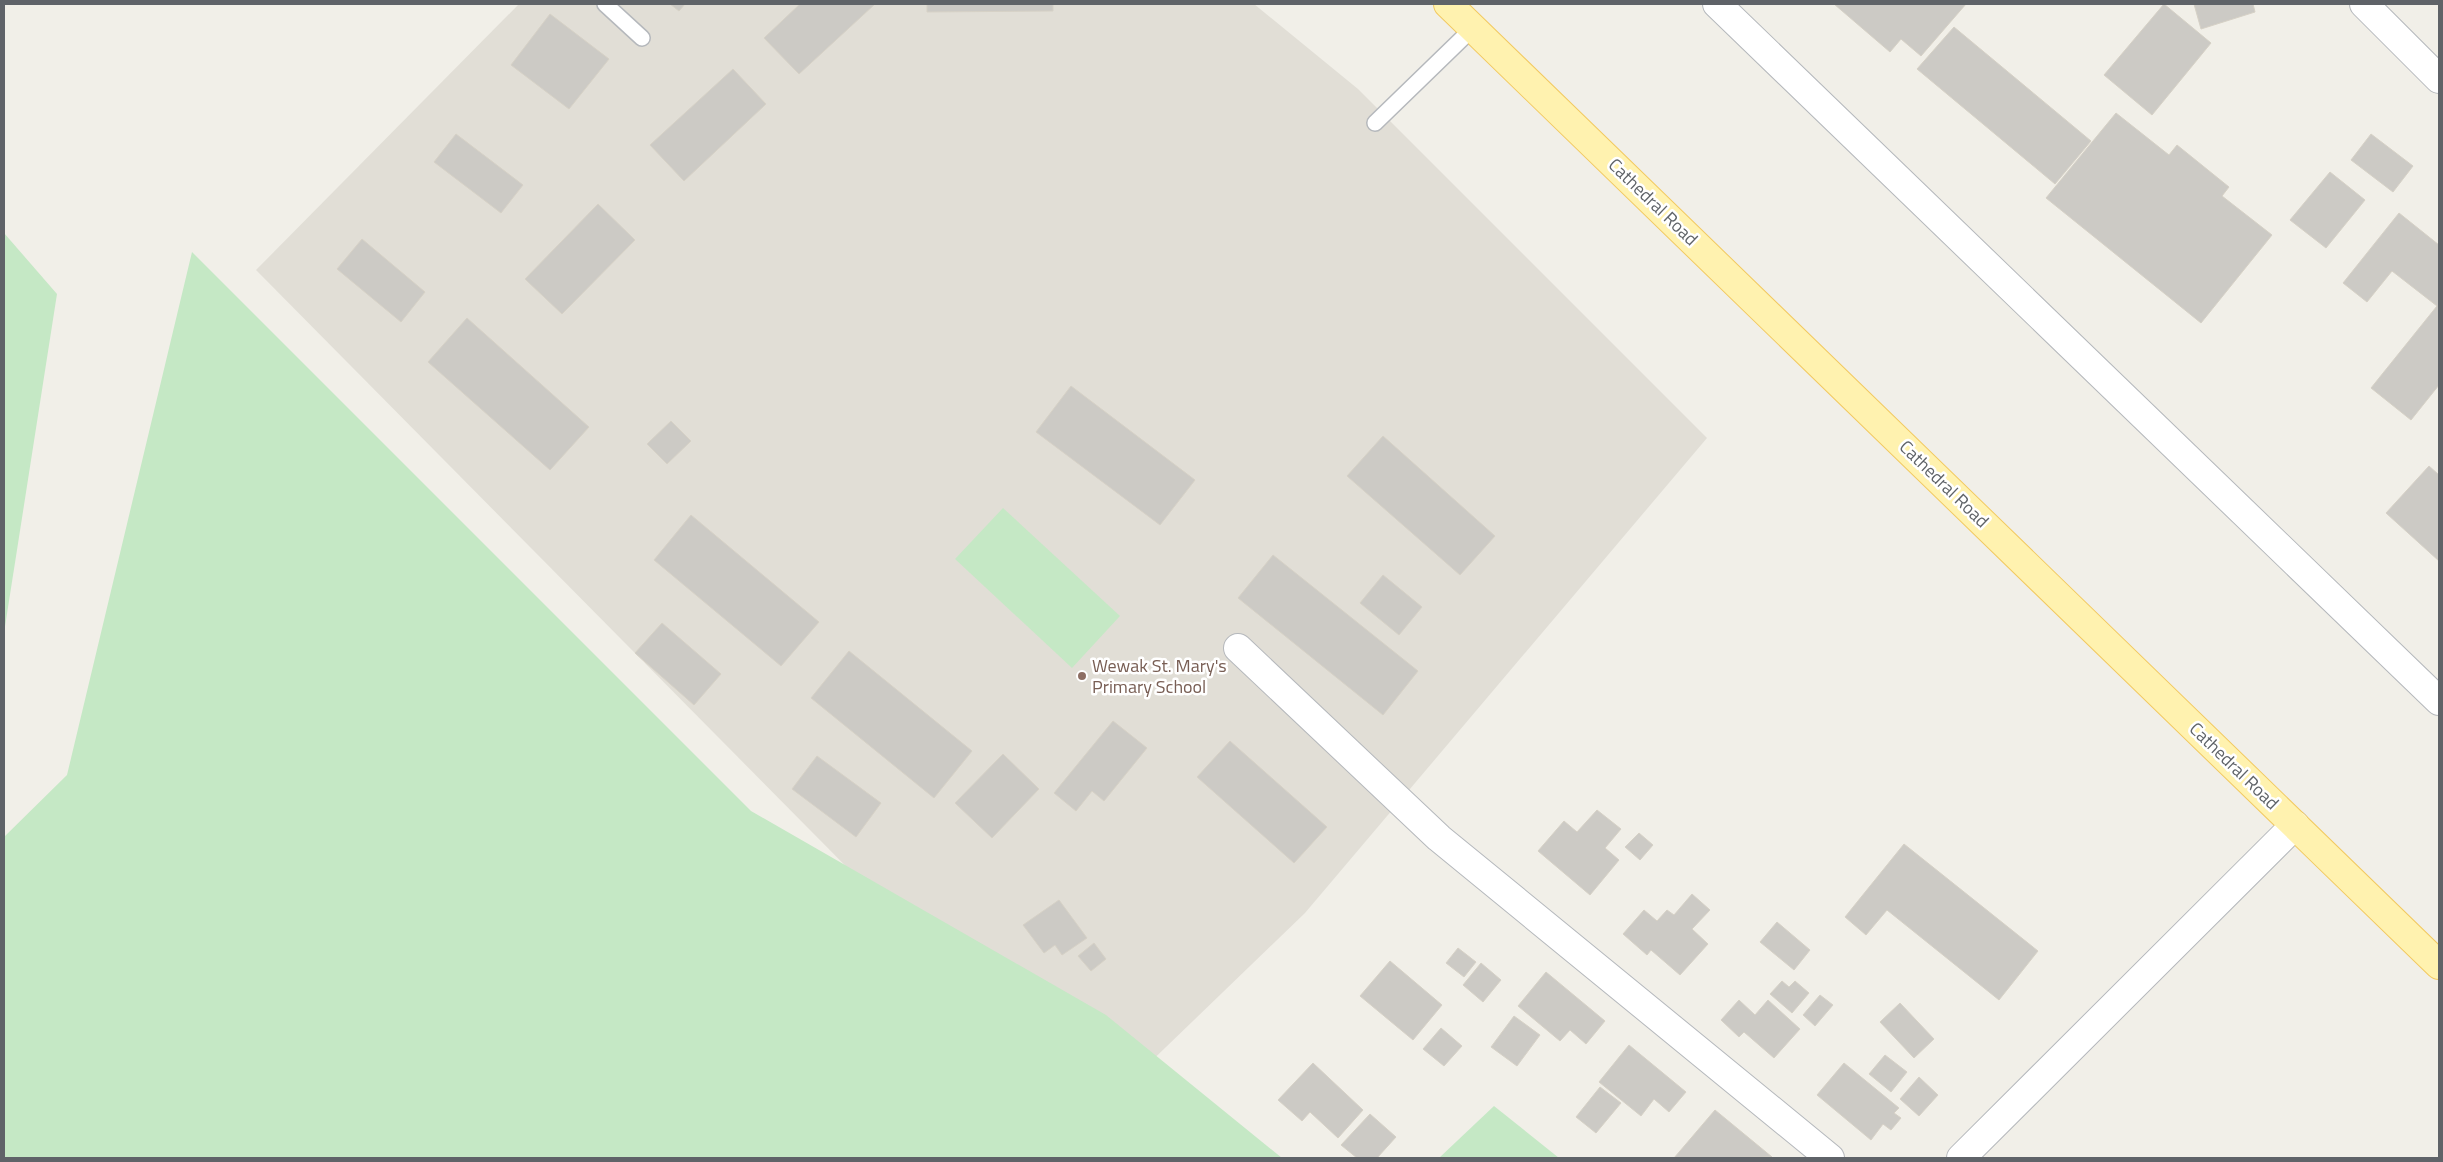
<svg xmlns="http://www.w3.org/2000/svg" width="2443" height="1162" viewBox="0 0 2443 1162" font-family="'Titillium Web',sans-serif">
  <rect width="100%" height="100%" fill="#f1efe8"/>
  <polygon fill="#e1ded6" points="519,4 1254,4 1358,89 1707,438 1305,913 1138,1074 1089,1112 256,270"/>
  <g fill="#c5e8c5">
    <polygon points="4,233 57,294 4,633"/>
    <polygon points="192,252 751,811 1106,1015 1282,1158 4,1158 4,837 67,775"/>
    <polygon points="1003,508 1120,616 1072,668 955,559"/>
    <polygon points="1494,1106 1559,1158 1439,1158"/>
  </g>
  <g fill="#cccac5" stroke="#d6d1c6">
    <polygon points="670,4 685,4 679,11"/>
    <polygon points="800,4 875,4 799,74 764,38"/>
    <polygon points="927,4 1053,4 1053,11 927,12"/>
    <polygon points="1834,4 1966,4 1921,56 1901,39 1890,52"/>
    <polygon points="2164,4 2211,43 2152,115 2104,75"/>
    <polygon points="2194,4 2253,4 2255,12 2201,29"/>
    <polygon points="550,14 609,59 569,109 511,65"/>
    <polygon points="1954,27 2091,141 2055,184 1917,69"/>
    <polygon points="733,69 766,104 684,181 650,145"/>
    <polygon points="2116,113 2169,155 2177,145 2229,187 2222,196 2272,235 2201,323 2046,198"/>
    <polygon points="456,134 523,185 501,213 434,162"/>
    <polygon points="2371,134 2413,166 2393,192 2351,160"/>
    <polygon points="2330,172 2365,200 2326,248 2290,220"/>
    <polygon points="598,204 635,240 562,314 525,279"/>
    <polygon points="2399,213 2439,245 2439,385 2411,420 2371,388 2437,306 2392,271 2367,302 2343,283"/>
    <polygon points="362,239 425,292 401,322 337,269"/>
    <polygon points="467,318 589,427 550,470 428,362"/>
    <polygon points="1071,386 1195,480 1160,525 1036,432"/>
    <polygon points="671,421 691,441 667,464 647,444"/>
    <polygon points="1383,436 1495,536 1460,575 1347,476"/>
    <polygon points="2429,466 2439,475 2439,561 2386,513"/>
    <polygon points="691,515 819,622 781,666 654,560"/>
    <polygon points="1273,555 1418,671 1383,715 1238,598"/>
    <polygon points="1383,575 1422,607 1399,635 1360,603"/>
    <polygon points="662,623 721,674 694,705 635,653"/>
    <polygon points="849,651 972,751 934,798 811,698"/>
    <polygon points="1113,721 1147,748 1104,801 1092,791 1076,811 1054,793"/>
    <polygon points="1230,741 1327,827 1294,863 1197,777"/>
    <polygon points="1003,754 1039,789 992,838 955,803"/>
    <polygon points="817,756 881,803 856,837 792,789"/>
    <polygon points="1597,810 1621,829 1605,848 1619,860 1590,895 1538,851 1564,821 1577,832"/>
    <polygon points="1639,833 1653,845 1640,860 1625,847"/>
    <polygon points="1904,844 2038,951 1999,1000 1887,910 1866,935 1845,917"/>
    <polygon points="1692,894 1710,910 1692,929 1708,944 1680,975 1651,950 1647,955 1623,934 1644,910 1657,921 1667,910 1674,915"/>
    <polygon points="1059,900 1087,938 1062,955 1055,945 1044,953 1023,925"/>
    <polygon points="1777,922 1810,950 1794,970 1760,942"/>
    <polygon points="1094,943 1106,959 1091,971 1078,956"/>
    <polygon points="1458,948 1476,962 1464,977 1446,963"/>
    <polygon points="1390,961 1442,1005 1413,1040 1360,996"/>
    <polygon points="1481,963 1501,980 1483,1002 1463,985"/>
    <polygon points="1546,972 1605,1021 1586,1044 1570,1030 1560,1041 1518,1006"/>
    <polygon points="1782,981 1789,987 1795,981 1809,993 1792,1013 1770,994"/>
    <polygon points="1820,995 1833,1005 1815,1026 1803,1015"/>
    <polygon points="1739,1000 1755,1015 1768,1000 1800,1029 1774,1058 1744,1032 1739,1037 1721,1020"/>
    <polygon points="1900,1003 1934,1039 1914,1058 1880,1022"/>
    <polygon points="1514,1016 1540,1035 1517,1066 1491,1047"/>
    <polygon points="1441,1028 1462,1046 1444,1066 1423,1049"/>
    <polygon points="1629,1045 1686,1092 1669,1112 1654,1099 1641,1116 1599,1082"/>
    <polygon points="1885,1055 1907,1072 1891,1092 1869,1074"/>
    <polygon points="1313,1063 1363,1110 1338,1138 1310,1112 1302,1121 1278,1100"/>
    <polygon points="1844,1063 1899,1108 1894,1113 1901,1118 1891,1130 1883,1124 1871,1140 1817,1095"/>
    <polygon points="1919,1077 1938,1095 1919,1116 1900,1099"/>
    <polygon points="1600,1087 1621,1103 1596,1133 1576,1117"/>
    <polygon points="1715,1110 1772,1157 1674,1158"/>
    <polygon points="1370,1114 1396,1137 1377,1158 1357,1158 1341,1145"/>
  </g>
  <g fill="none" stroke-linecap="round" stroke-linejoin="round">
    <defs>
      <g id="lane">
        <polyline points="605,4 642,38"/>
        <polyline points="1375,123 1474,27"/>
      </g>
      <g id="street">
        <polyline points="1717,4 2439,701"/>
        <polyline points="2364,4 2439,79"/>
        <polyline points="1238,648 1439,838 1830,1158"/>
        <polyline points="1961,1158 2295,825"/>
      </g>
      <polyline id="primary" points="1448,4 2439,965"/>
    </defs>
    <use href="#lane" stroke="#b5b8bc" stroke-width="18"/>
    <use href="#street" stroke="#b5b8bc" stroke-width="30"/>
    <use href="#primary" stroke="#f2c960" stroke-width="30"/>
    <use href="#lane" stroke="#fff" stroke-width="15"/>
    <use href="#street" stroke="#fff" stroke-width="28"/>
    <use href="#primary" stroke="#fff2af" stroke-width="28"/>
  </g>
  <circle fill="#8d6e63" stroke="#fff" stroke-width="2" cx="1082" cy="676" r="5"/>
  <g text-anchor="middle" stroke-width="5" stroke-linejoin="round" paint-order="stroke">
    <g font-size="18" fill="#5f6368" stroke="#fff">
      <text transform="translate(1653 202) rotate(44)" y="6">Cathedral Road</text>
      <text transform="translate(1944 484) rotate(44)" y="6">Cathedral Road</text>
      <text transform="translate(2234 766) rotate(44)" y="6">Cathedral Road</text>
    </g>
    <g font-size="18" fill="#785e54" stroke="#fff" text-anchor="start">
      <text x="1092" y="672">Wewak St. Mary's<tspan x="1092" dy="21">Primary School</tspan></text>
    </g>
  </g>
  <rect width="2443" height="1162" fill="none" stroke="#5f6368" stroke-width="10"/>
</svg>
